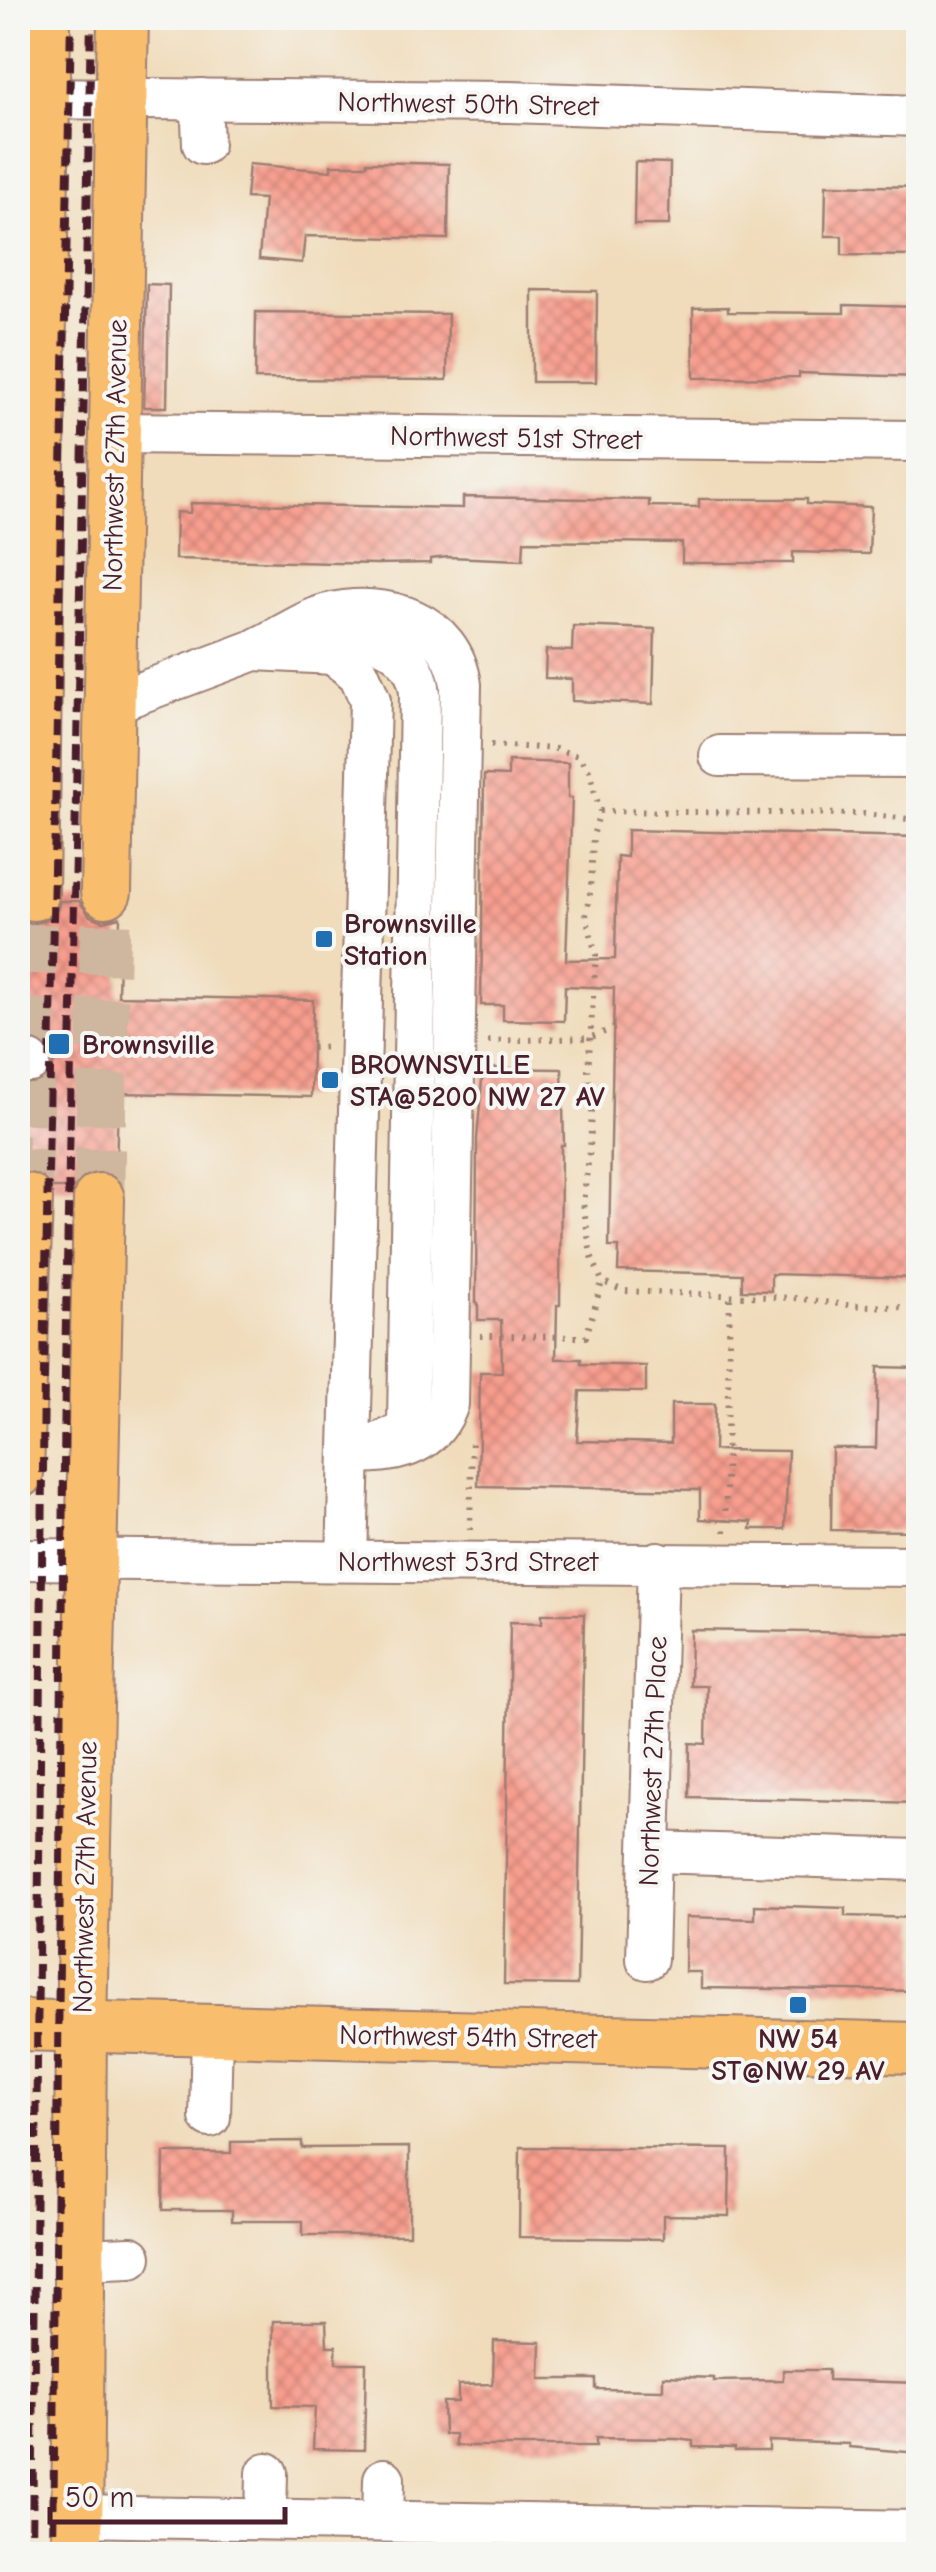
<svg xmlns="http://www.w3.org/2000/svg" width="936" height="2572" viewBox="0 0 936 2572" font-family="'Comic Neue',sans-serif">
  <defs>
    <pattern id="building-cross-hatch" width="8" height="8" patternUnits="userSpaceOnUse" patternTransform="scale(2.5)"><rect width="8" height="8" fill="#f89f8f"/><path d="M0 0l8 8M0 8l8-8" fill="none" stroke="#cb8175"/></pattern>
  </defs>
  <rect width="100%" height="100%" fill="#f6f6f2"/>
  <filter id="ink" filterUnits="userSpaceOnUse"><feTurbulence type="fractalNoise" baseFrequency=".01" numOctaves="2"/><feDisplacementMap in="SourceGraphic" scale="20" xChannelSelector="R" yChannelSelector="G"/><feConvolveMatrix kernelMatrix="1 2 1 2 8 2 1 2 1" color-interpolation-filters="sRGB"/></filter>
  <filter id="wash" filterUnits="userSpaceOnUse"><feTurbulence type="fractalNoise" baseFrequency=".0048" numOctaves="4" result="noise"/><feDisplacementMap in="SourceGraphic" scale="40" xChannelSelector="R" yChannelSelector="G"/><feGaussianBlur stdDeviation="2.25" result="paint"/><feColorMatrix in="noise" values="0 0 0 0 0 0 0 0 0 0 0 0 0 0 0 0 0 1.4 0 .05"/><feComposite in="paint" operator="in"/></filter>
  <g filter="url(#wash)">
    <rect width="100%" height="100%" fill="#f0dcbb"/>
    <g id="blocks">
      <g fill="url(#building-cross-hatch)">
        <polygon points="367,162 449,164 448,239 305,236 302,263 259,259 264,199 246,198 249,164 331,171 331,165 367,165"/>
        <polygon points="635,162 670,163 669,225 634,225"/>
        <polygon points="826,185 918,187 918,256 842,255 842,236 825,236"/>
        <polygon points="147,284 169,285 167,407 144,407"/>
        <polygon points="532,290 597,291 596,382 532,382"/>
        <polygon points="844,305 918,307 918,377 799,373 799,377 694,378 693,308 728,307 728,312 844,313"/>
        <polygon points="256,312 448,314 447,380 255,379"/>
        <polygon points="463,497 649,500 649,506 699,507 699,499 807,499 807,504 871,507 869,554 793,552 793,563 682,563 682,543 524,541 523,560 449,557 430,559 430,563 377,564 175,559 176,512 190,513 191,503 463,508"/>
        <polygon points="573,626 655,629 653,704 572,701 572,679 545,678 546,650 572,651"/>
        <polygon points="508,761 568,763 568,798 572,798 571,823 566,960 615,959 617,856 627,857 627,830 918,837 918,1278 771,1274 771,1291 742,1290 742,1274 618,1271 619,1247 609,1247 614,988 565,986 564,1021 503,1020 503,1005 481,1005 484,775 508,776"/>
        <polygon points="60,901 79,901 90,916 104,921 120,917 118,996 313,1000 311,1097 118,1093 116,1177 99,1170 84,1174 73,1188 53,1188 41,1174 29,1170 18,1173 18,1085 41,1083 50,1075 54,1063 52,1053 44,1043 18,1038 18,919 32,924 46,920 57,910"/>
        <polygon points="483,1068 562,1069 564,1145 561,1145 560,1305 557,1305 556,1359 581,1359 581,1364 646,1366 646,1392 580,1391 577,1441 671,1443 671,1404 715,1404 714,1450 788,1451 785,1529 751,1529 752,1522 700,1519 700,1490 478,1486 480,1372 502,1372 501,1320 478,1320 478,1303 476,1302 477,1139"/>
        <polygon points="878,1367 918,1368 918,1531 831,1530 832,1448 876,1448"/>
        <polygon points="542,1614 584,1614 577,1985 504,1984 510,1622 542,1623"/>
        <polygon points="691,1630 918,1634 918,1803 689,1797 690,1743 706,1744 707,1686 690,1686"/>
        <polygon points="755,1905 845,1908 845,1916 918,1918 918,1991 701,1988 701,1972 685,1972 686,1917 755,1919"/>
        <polygon points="302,2141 302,2148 409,2147 409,2235 303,2235 303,2221 232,2221 232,2210 163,2210 164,2153 231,2153 231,2142"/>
        <polygon points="520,2147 730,2149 729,2216 663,2215 663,2239 519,2237"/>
        <polygon points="273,2321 326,2321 327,2346 336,2346 336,2363 366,2363 364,2450 313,2449 315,2407 273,2406"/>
        <polygon points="494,2341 541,2342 540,2379 596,2379 596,2389 663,2390 663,2376 714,2378 714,2381 783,2380 783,2370 828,2370 828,2380 918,2383 918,2453 849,2447 849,2444 769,2441 769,2451 735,2451 735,2448 693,2447 693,2441 677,2439 596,2438 596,2446 455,2446 455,2434 444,2434 443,2402 458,2402 458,2385 493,2384"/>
      </g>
    </g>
  </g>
  <g filter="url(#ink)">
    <use href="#blocks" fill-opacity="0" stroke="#9d7e73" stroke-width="2.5"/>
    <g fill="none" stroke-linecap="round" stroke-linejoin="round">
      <polyline stroke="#cfb69e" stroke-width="40" stroke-dasharray="40 20" stroke-linecap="butt" points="18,1155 28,1155"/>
      <g stroke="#cfb69e" stroke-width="50" stroke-dasharray="50 25" stroke-linecap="butt">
        <polyline points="27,1199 33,895"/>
        <polyline points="99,1199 106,892"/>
      </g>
      <defs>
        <g id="minor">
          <polyline points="18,98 510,102 918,116"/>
          <polyline points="201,99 203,144"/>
          <polyline points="114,433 918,441"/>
          <path d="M 327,636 C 369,628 417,649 420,694 L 408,1422 L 403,1433 L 374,1445"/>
          <path d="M 258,648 C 280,638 305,620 328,614 C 386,600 453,621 461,685 L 448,1404 C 432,1448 392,1455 350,1452"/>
          <polyline points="110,704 255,650 333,654 359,674 370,700 347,1561"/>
          <polyline points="720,756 918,757"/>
          <polyline points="18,1061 30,1062"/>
          <polyline points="18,1559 918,1566"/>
          <polyline points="650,1852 918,1860"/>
          <polyline points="647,1959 658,1562"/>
          <polyline points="210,2117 212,2030"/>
          <polyline points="79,2259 131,2257"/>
          <polyline points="77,2516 918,2531"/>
          <polyline points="266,2519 267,2473"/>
          <polyline points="383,2521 384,2479"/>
        </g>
        <g id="major">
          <polyline points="106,892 123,18"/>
          <polyline points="33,895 45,18"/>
          <polyline points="18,1473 27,1199"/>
          <polyline points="18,2025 918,2048"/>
          <polyline points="77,2554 81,2027 99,1199"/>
        </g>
      </defs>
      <use href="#minor" stroke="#9d7e73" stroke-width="44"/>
      <use href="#major" stroke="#9d7e73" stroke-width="54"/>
      <g stroke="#9d7e73" stroke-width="6" stroke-dasharray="2.5 8" stroke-linecap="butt">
        <polyline points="491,745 556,749 578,756 589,771 600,811 593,836 591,888 586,916 596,955 588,1071 592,1112 590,1148 583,1203 591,1255 602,1281 623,1291 794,1298 846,1305 918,1308"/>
        <polyline points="600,811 863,814 918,820"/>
        <polyline points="488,1041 589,1038 620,1026"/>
        <polyline points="312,1048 330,1047"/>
        <polyline points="480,1336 586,1337 602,1282"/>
        <polyline points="470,1530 472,1437"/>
        <polyline points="725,1532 730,1295"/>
      </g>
      <use href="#minor" stroke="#fff" stroke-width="40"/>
      <use href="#major" stroke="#f9be6d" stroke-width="50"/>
      <g stroke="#4a1f2b" stroke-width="8" stroke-dasharray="15 8" stroke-linecap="butt">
        <polyline points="32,2554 44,1370 71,18"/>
        <polyline points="53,2554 65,1370 91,18"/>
      </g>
    </g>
  </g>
  <g fill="#1f6fb2" stroke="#f6f6f2" stroke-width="4">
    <rect x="314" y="929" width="20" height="20" rx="5"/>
    <rect x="47" y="1032" width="24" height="24" rx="5"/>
    <rect x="320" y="1070" width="20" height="20" rx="5"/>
    <rect x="788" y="1995" width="20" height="20" rx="5"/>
  </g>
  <g text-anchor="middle" stroke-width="8" stroke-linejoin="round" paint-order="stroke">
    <g font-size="28" fill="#4a1f2b" stroke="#f6f6f2">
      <text transform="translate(468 103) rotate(1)" y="10">Northwest 50th Street</text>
      <text transform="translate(516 437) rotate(1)" y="10">Northwest 51st Street</text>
      <text transform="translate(114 455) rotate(-89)" y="10">Northwest 27th Avenue</text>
      <text x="468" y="1571">Northwest 53rd Street</text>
      <text transform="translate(652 1761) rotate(-88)" y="10">Northwest 27th Place</text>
      <text transform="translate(84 1877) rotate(-89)" y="10">Northwest 27th Avenue</text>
      <text transform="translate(468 2036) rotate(1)" y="10">Northwest 54th Street</text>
    </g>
    <g font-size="28" font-weight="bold" fill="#4a1f2b" stroke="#f6f6f2" text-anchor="start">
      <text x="344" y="933">Brownsville<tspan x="344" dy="32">Station</tspan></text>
      <text x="82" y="1054">Brownsville</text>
      <text x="350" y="1074">BROWNSVILLE<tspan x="350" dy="32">STA@5200 NW 27 AV</tspan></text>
      <text x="798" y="2048" text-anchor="middle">NW 54<tspan x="798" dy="32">ST@NW 29 AV</tspan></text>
    </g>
  </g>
  <rect width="936" height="2572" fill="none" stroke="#f6f6f2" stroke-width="60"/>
  <path d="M50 2507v15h235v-15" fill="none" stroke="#4a1f2b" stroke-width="5"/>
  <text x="65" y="2507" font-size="30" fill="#4a1f2b" stroke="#f6f6f2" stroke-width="8" paint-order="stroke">50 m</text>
</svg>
